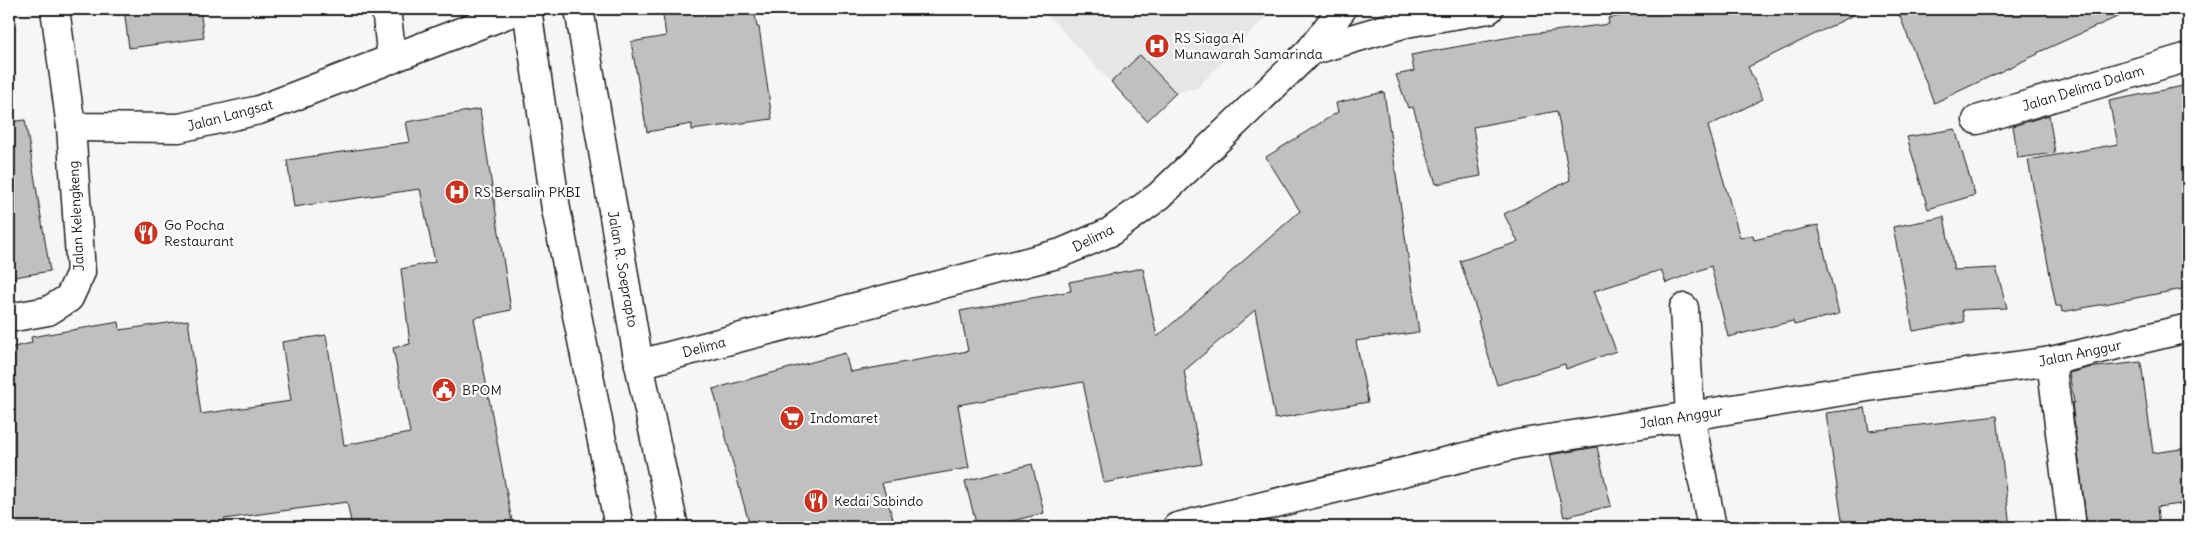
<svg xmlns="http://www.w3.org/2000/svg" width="2197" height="536" viewBox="0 0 2197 536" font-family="Delius,sans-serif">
  <rect width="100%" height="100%" fill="#f6f6f6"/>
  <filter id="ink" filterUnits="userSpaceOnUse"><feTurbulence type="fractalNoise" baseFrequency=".02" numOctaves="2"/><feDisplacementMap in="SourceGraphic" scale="10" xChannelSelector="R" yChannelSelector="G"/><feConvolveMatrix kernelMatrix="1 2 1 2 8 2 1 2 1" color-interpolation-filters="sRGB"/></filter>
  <g filter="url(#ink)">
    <polygon fill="#e6e6e6" points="1042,9 1274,9 1197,88 1176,93 1147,121"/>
    <g fill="#c0c0c0" stroke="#1c1c1c">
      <polygon points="124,9 200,9 204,38 129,48"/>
      <polygon points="662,9 754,9 757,27 759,27 772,119 692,130 692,124 647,132 631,42 666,36"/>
      <polygon points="1662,9 1866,9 1748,67 1763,99 1708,126 1740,238 1753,235 1754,240 1818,225 1839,314 1794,325 1793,321 1728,337 1711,266 1666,283 1661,270 1594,291 1616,351 1566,369 1565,364 1497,385 1478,321 1480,320 1460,261 1518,242 1504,214 1570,180 1557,111 1473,127 1481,176 1436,184 1413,107 1408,108 1396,75 1414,71 1411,55 1522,35 1609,24 1608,18"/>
      <polygon points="1897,9 2135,9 2037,53 2038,54 1934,103"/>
      <polygon points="1140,55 1176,93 1147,121 1111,82"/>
      <polygon points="2188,85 2188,288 2062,312 2061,306 2056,306 2028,160 2118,144 2109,101"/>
      <polygon points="1384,92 1419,332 1356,341 1368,402 1275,419 1255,310 1184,371 1202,464 1104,483 1083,382 958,405 969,468 882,483 893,519 876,527 750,527 713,389 845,353 850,372 968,351 960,311 1071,291 1069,282 1143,268 1157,337 1300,211 1266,157 1338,112 1336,103"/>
      <polygon points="480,109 511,310 474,318 513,527 352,527 347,502 224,519 226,527 9,527 9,348 32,343 31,337 119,322 120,330 188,320 201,414 291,401 282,342 326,335 344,445 410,433 393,348 410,344 401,269 435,262 420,189 294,207 287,160 410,142 406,122"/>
      <polygon points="2049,115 2055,153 2018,158 2013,126"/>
      <polygon points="25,120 50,271 9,278 9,122"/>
      <polygon points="1955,129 1975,195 1928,209 1907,137"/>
      <polygon points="1944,217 1954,270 1996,268 2007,308 1962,310 1964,322 1913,331 1893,227"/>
      <polygon points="2141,362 2153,453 2188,448 2188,503 2157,507 2159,527 2087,527 2072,403 2074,403 2069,373 2088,368"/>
      <polygon points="1865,408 1869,431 1997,416 2010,527 1843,527 1826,413"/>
      <polygon points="1597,447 1611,506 1564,517 1549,455"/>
      <polygon points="1032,464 1044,513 988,527 977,527 965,481"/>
    </g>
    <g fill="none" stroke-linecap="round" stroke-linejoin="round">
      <defs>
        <g id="minor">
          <polyline points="55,9 71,127 179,128 259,110 520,9"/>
          <polyline points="386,9 392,59"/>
          <polyline points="1310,51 1342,9"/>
          <polyline points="1977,120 2188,57"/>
          <polyline points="1684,308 1690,416 1712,527"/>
          <polyline points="9,318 48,311 69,298 81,272 71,127"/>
          <polyline points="2051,361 2072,527"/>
          <polyline points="639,364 1061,253 1110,232 1159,196 1310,51 1406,23 1489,9"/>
        </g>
        <polyline id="tertiary" points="1177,527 1518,444 1874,386 2051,361 2188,328"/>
        <g id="primary">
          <polyline points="527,9 556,209 619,527"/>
          <polyline points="579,9 639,364 674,527"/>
        </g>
      </defs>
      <use href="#minor" stroke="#1c1c1c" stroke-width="31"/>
      <use href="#tertiary" stroke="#1c1c1c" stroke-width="31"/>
      <use href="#primary" stroke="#1c1c1c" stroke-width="31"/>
      <use href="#minor" stroke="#fff" stroke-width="28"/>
      <use href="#tertiary" stroke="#fff" stroke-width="28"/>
      <use href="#primary" stroke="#fff" stroke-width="28"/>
    </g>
  </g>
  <defs>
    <symbol id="hospital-disc" viewBox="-11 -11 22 22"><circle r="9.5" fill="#c8321e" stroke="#fff"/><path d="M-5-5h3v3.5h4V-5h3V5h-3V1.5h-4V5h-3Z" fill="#fff"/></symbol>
    <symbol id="restaurant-disc" viewBox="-11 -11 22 22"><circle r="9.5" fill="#c8321e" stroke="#fff"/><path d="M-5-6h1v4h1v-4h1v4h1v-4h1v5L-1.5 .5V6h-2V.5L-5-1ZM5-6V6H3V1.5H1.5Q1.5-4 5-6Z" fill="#fff"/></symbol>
    <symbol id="civic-disc" viewBox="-11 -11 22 22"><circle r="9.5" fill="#c8321e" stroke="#fff"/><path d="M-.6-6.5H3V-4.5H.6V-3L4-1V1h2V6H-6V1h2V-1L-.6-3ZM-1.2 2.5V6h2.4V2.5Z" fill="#fff"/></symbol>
    <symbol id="supermarket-disc" viewBox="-11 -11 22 22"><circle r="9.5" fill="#c8321e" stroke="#fff"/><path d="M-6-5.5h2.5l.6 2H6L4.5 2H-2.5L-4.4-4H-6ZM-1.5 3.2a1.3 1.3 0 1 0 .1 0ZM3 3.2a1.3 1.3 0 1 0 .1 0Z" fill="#fff"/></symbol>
  </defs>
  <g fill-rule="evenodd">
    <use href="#hospital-disc" x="1143" y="32" width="28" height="28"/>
    <use href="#hospital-disc" x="443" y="178" width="28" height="28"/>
    <use href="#restaurant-disc" x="132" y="219" width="28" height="28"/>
    <use href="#civic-disc" x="430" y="376" width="28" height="28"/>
    <use href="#supermarket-disc" x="778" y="404" width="28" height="28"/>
    <use href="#restaurant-disc" x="802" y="487" width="28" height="28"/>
  </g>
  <g text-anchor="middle" stroke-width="4.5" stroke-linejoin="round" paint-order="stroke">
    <g font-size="14" fill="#1c1c1c" stroke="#fff" text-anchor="start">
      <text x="1174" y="43">RS Siaga Al<tspan x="1174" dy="16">Munawarah Samarinda</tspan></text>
      <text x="474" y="197">RS Bersalin PKBI</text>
      <text x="164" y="230">Go Pocha<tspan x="164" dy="16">Restaurant</tspan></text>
      <text x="462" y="395">BPOM</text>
      <text x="810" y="423">Indomaret</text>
      <text x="834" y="506">Kedai Sabindo</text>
    </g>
    <g font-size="14" fill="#1c1c1c" stroke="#fff">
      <text transform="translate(2083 88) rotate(-17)" y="5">Jalan Delima Dalam</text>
      <text transform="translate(230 115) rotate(-15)" y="5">Jalan Langsat</text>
      <text transform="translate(76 216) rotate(-93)" y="5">Jalan Kelengkeng</text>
      <text transform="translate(1093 238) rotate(-26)" y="5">Delima</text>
      <text transform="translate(623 269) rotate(80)" y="5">Jalan R. Soeprapto</text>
      <text transform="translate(704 347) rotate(-15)" y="5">Delima</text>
      <text transform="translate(2080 353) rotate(-12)" y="5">Jalan Anggur</text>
      <text transform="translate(1681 417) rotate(-9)" y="5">Jalan Anggur</text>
    </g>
  </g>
  <rect width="2197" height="536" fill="none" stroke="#fff" stroke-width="30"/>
  <rect x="15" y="15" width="2167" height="506" fill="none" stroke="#1c1c1c" stroke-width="2" filter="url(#ink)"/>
</svg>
